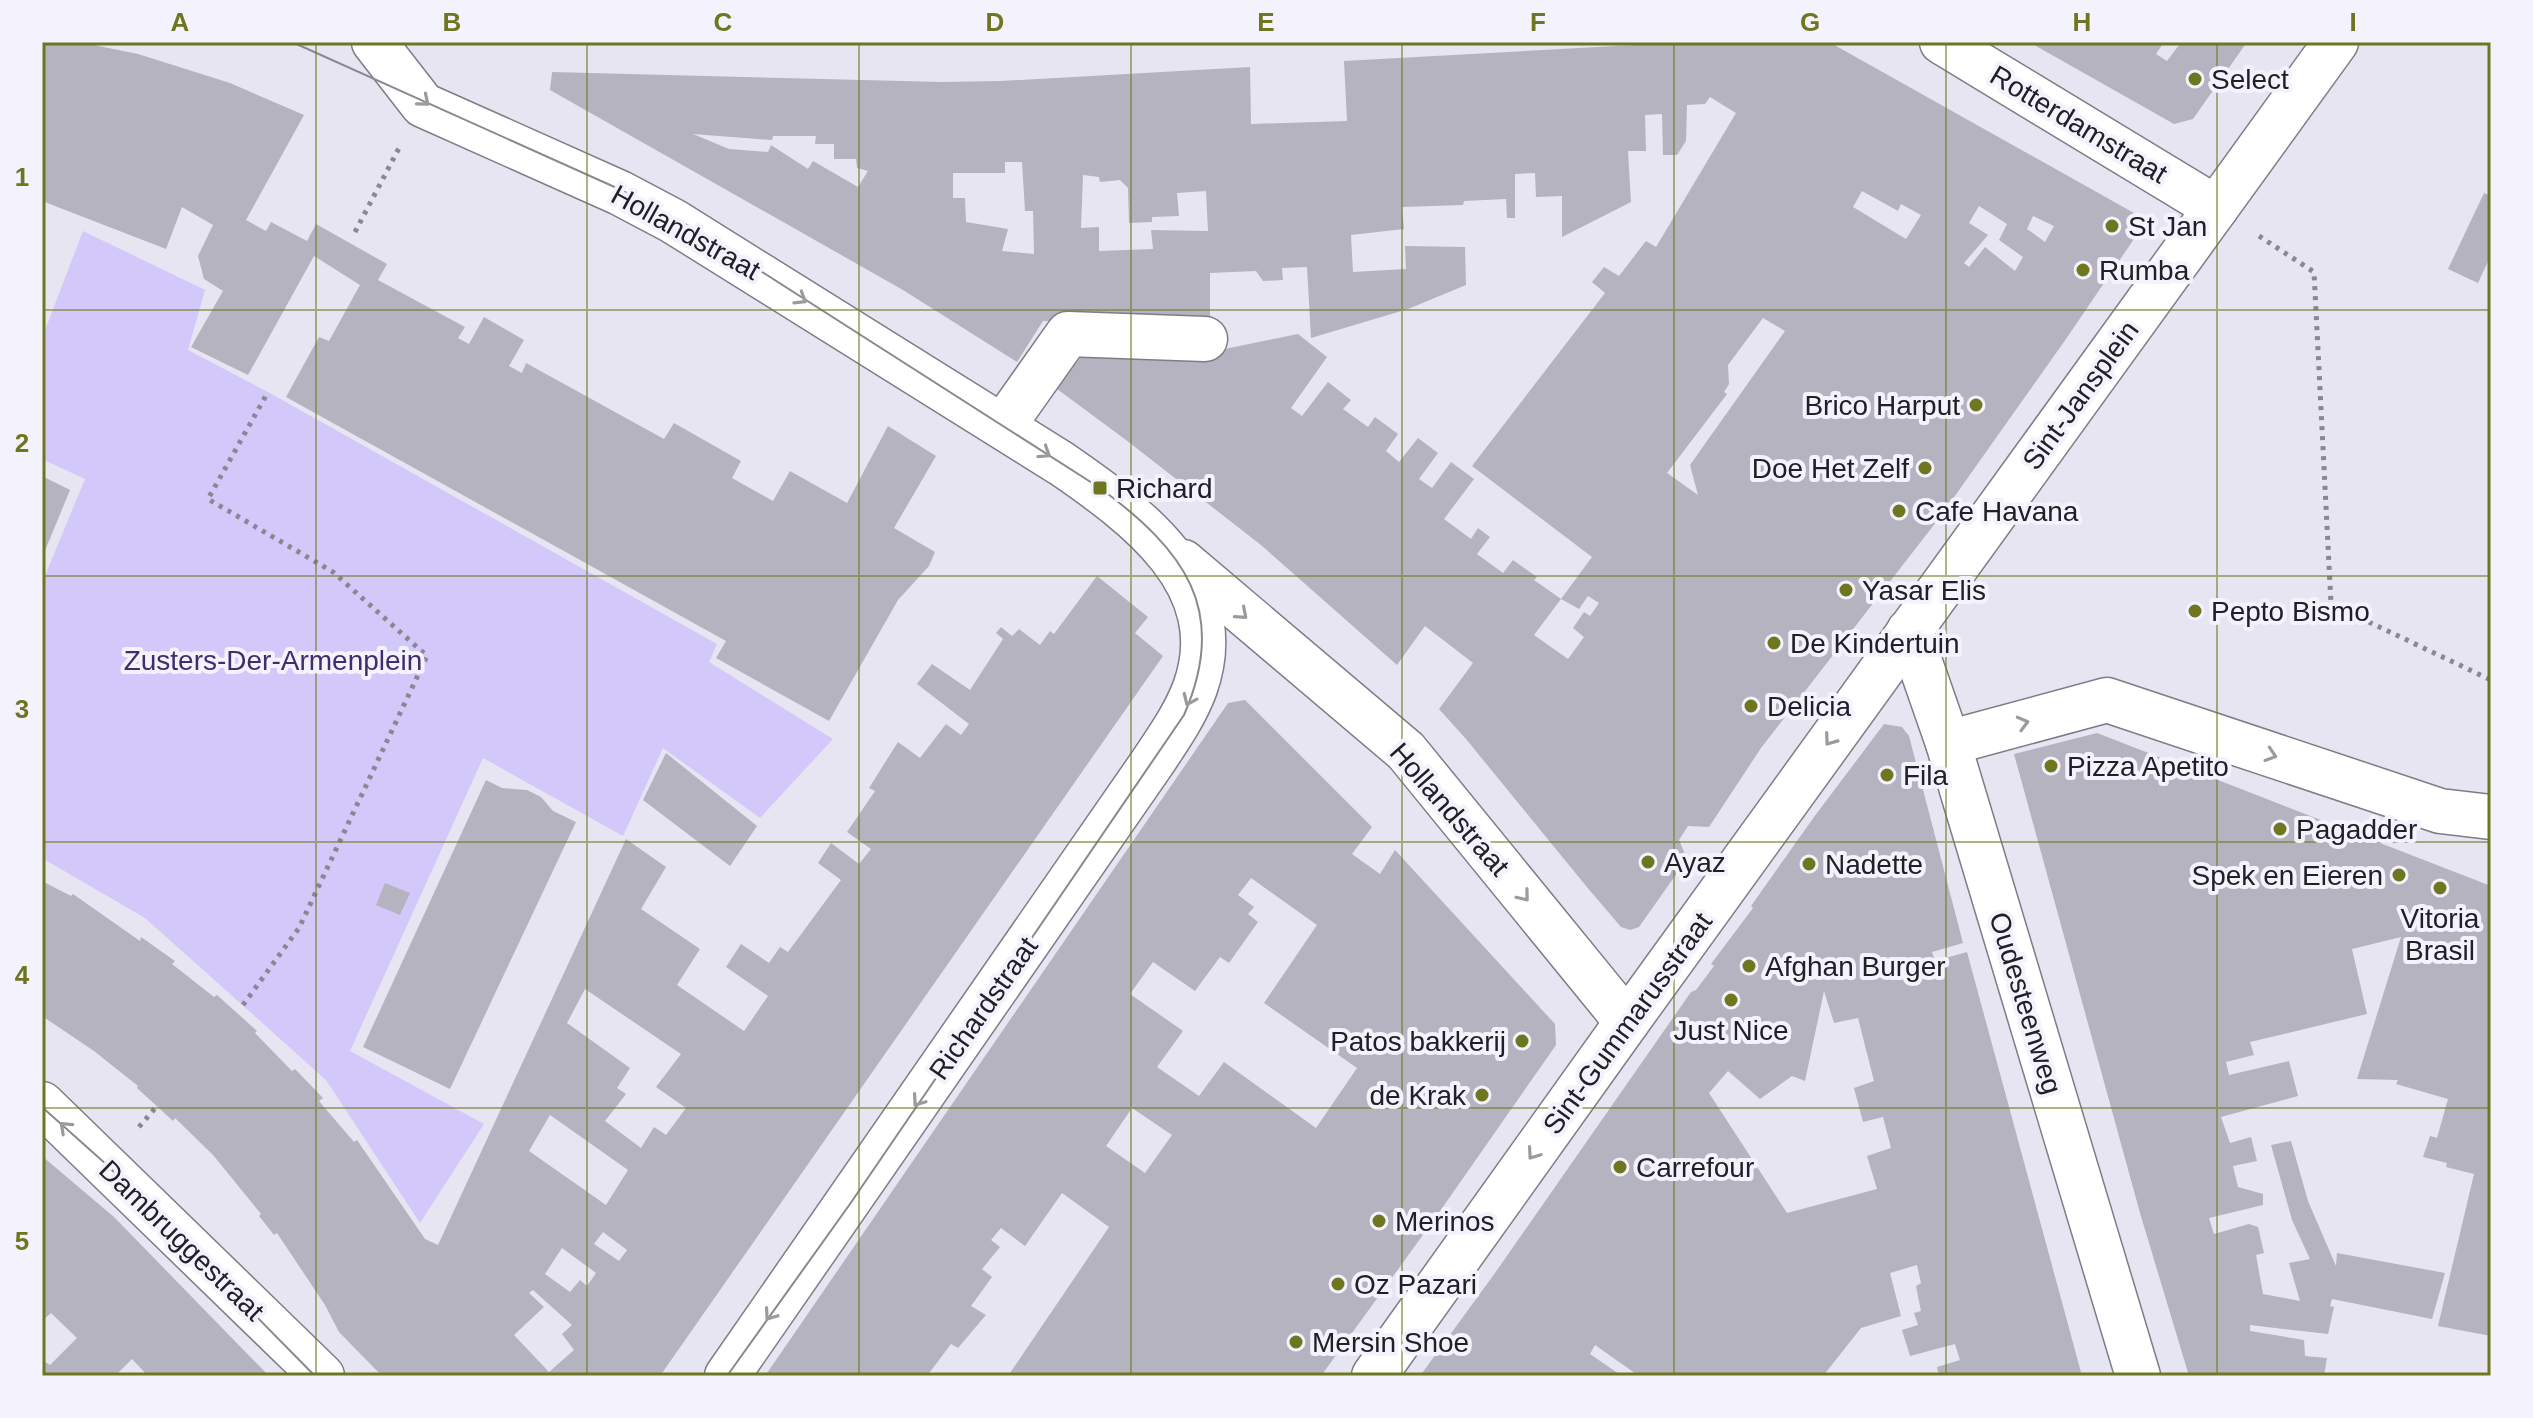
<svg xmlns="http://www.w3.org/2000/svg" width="2533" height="1418" viewBox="0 0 2533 1418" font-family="Helvetica,sans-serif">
  <rect width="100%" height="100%" fill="#e7e5f2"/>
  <polygon fill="#d3c8fa" points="83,231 205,290 188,350 268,392 717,644 709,662 833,739 760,818 663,748 623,836 483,758 350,1051 484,1124 420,1223 326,1080 145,918 42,858 42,583 85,479 42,459 42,338"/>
  <g fill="#b5b3c0" fill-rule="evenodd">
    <polygon points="42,42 79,42 138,54 230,83 304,115 246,220 266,231 271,222 307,241 316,224 387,264 378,280 465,327 458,338 469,344 484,317 524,340 509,366 522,373 526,363 664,439 674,423 741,461 732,478 773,501 790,471 847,503 888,426 936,456 894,528 935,552 929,566 898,600 829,721 716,658 726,641 286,397 319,337 329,341 360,285 314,256 248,375 191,347 223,291 204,279 198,256 213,225 182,207 166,249 42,201"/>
    <path d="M 1690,42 L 1829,42 L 2134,213 L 2138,233 L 2066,339 L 1940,517 L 1761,748 L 1709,827 L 1688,826 L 1679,840 L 1687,859 L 1639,927 L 1630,930 L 1621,927 L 1586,886 L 1466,739 L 1439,709 L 1473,663 L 1425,626 L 1397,665 L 1261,545 L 1126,440 L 1057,389 L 1085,351 L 1210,352 L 1298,334 L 1327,357 L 1291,408 L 1302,416 L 1328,382 L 1351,400 L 1343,409 L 1368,427 L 1375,417 L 1398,434 L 1386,451 L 1399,462 L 1418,438 L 1438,453 L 1419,479 L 1432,488 L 1451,462 L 1474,479 L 1444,519 L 1471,539 L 1478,528 L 1490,537 L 1477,554 L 1503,573 L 1513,560 L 1537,577 L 1534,580 L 1561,599 L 1534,635 L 1568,659 L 1584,637 L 1573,628 L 1584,612 L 1590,616 L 1599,603 L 1588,596 L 1579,609 L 1561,599 L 1592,557 L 1472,466 L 1605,293 L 1592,282 L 1604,267 L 1619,276 L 1646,241 L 1656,247 L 1736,113 L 1710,97 L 1705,104 L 1687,105 L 1686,141 L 1677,155 L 1663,155 L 1662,114 L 1645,115 L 1646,151 L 1628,151 L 1631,202 L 1562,237 L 1562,196 L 1536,197 L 1535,173 L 1515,174 L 1515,218 L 1507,218 L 1506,199 L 1464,201 L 1463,205 L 1402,207 L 1404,229 L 1351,235 L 1353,272 L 1406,269 L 1405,246 L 1465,247 L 1466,285 L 1408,309 L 1311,338 L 1307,267 L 1282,268 L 1283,280 L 1263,281 L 1256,271 L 1210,273 L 1210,325 L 1043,321 L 1017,362 L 903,290 L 550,90 L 552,72 L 942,82 L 1001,81 L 1250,67 L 1251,124 L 1347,121 L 1344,61 ZM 693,134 L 772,140 L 773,136 L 816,136 L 815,144 L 834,144 L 834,159 L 856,159 L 857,168 L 868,171 L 858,187 L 813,161 L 808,169 L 771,145 L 768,152 L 729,149 ZM 1005,162 L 1022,162 L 1025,211 L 1033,211 L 1034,254 L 1002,251 L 1008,229 L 966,222 L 965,198 L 953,198 L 953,173 L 1005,173 ZM 1083,175 L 1099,177 L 1100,182 L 1120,180 L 1128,188 L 1129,223 L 1152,222 L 1152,217 L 1179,216 L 1177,193 L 1206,191 L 1208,231 L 1151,230 L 1153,249 L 1099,251 L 1099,227 L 1081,228 ZM 1862,191 L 1898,211 L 1901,204 L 1921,215 L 1906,239 L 1853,207 ZM 1979,206 L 2007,224 L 1999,240 L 2023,257 L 2015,271 L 1985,247 L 1969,267 L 1964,263 L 1988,235 L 1969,223 ZM 2033,216 L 2054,226 L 2045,242 L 2027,229 ZM 1763,318 L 1785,331 L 1690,465 L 1698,495 L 1667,473 L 1727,394 L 1724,392 L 1729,384 L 1728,365 Z"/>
    <polygon points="2029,42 2164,42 2156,54 2167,61 2179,45 2175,42 2247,42 2193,119 2174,124"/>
    <polygon points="2484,193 2491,196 2491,255 2478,283 2448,269"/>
    <polygon points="42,476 70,490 42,558"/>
    <path d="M 1097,576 L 1148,617 L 1135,633 L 1163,656 L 660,1376 L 382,1376 L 339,1332 L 325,1305 L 277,1233 L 274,1235 L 259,1216 L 261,1214 L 213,1155 L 175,1118 L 173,1121 L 137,1088 L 138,1086 L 94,1051 L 42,1016 L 42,881 L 71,896 L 73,894 L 140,941 L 141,937 L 175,961 L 172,964 L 214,997 L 217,995 L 257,1031 L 255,1033 L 292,1071 L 295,1069 L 323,1098 L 319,1101 L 354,1142 L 357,1140 L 425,1239 L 438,1245 L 626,839 L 666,867 L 641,909 L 700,949 L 677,985 L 744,1031 L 768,996 L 726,967 L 741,944 L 769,963 L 780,947 L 788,952 L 841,880 L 818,863 L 831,843 L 859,864 L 871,849 L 847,832 L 875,791 L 869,788 L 898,742 L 920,758 L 946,724 L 961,735 L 969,724 L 917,684 L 932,664 L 970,690 L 1003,639 L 996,633 L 1001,627 L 1012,636 L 1019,629 L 1040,645 L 1050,631 L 1054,634 ZM 585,989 L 681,1054 L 656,1087 L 686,1108 L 666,1135 L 654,1127 L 641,1148 L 605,1121 L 626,1094 L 617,1088 L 630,1068 L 567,1023 ZM 550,1115 L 628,1170 L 606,1205 L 529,1151 ZM 603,1232 L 627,1250 L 619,1261 L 594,1244 ZM 562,1248 L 596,1273 L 587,1286 L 580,1280 L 570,1292 L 545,1274 ZM 533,1290 L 572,1325 L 562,1334 L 574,1350 L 549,1372 L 514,1335 L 544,1307 L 529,1293 Z"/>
    <path d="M 1245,700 L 1372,827 L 1352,854 L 1380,874 L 1395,850 L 1555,1024 L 1556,1045 L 1438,1214 L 1321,1376 L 1008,1376 L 1109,1227 L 1062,1193 L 1025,1246 L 1001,1228 L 991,1240 L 1000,1247 L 982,1269 L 992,1277 L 971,1306 L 986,1315 L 958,1348 L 951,1344 L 927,1376 L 765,1376 L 1228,703 ZM 1251,878 L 1317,925 L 1264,1003 L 1357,1068 L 1316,1128 L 1224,1062 L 1199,1096 L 1157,1067 L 1183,1031 L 1130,994 L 1153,962 L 1195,991 L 1220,957 L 1229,963 L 1258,922 L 1248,914 L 1254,907 L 1238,895 ZM 1132,1108 L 1172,1135 L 1145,1173 L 1106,1146 Z"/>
    <path d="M 1884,724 L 1902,727 L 1909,736 L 1963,943 L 1932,952 L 1935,961 L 1967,952 L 2082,1376 L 1939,1376 L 1937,1367 L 1960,1360 L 1955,1344 L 1910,1356 L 1902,1330 L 1918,1325 L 1914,1313 L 1921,1311 L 1916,1286 L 1921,1283 L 1917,1265 L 1890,1273 L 1901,1316 L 1861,1328 L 1823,1376 L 1639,1376 L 1595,1345 L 1590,1354 L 1622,1376 L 1420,1376 L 1495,1273 L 1691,992 L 1696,990 L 1714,966 L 1711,964 L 1753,908 L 1751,906 L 1814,817 ZM 1824,991 L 1834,1023 L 1858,1018 L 1874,1081 L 1854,1088 L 1863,1122 L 1883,1117 L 1891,1148 L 1867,1156 L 1877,1189 L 1787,1213 L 1709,1093 L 1728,1071 L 1760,1099 L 1792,1076 L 1805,1081 Z"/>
    <polygon points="2097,733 2491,886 2491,1336 2438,1326 2474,1174 2446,1167 2447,1163 2423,1157 2430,1136 2437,1138 2448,1099 2396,1084 2398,1080 2357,1079 2401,937 2352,949 2367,1014 2250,1042 2254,1055 2226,1062 2229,1075 2289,1061 2298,1096 2221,1117 2230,1143 2251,1137 2257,1161 2233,1166 2238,1187 2263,1194 2263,1205 2209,1218 2214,1234 2249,1224 2258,1227 2264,1253 2256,1255 2263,1294 2300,1301 2289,1263 2310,1259 2292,1220 2271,1145 2291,1141 2308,1201 2336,1266 2337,1253 2445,1273 2432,1319 2332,1299 2330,1306 2334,1307 2328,1334 2250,1325 2250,1331 2304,1340 2305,1356 2327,1358 2324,1376 2189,1376 2140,1213 2014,754"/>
    <polygon points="666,753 757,826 730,866 643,800"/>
    <polygon points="486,780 502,788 527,790 541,797 553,811 576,822 450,1089 363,1047"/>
    <polygon points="385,883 410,893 400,915 376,905"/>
    <polygon points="42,1156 114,1217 269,1376 148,1376 132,1359 115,1376 42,1376 42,1360 50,1365 77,1338 51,1313 42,1321"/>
  </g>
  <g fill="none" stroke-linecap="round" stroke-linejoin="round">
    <defs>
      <g id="minor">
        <path d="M 374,42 L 423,105 L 620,193 L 673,221 L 1062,464 C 1136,515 1232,584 1195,688 C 1185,715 1168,739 1152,763 L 727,1376"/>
        <polyline points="1942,42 2216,208"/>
        <polyline points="1003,426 1068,334 1205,339"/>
        <polyline points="1183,562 1406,751 1627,1022"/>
        <polyline points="1909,631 1948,743 2138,1376"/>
        <polyline points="1948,743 2107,700 2440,811 2491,817"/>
        <polyline points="42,1104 322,1376"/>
        <polyline points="1374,1376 1627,1022 2336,42"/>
      </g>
    </defs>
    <use href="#minor" stroke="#7f7c88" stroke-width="47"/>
    <g stroke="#898891" stroke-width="5" stroke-dasharray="4 6" stroke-linecap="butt">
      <polyline points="355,232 399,148"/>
      <polyline points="2259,236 2314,272 2331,604 2491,680"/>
      <polyline points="243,1005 299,928 427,656 333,572 208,499 268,392"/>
      <polyline points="139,1127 156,1107"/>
    </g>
    <use href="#minor" stroke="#fff" stroke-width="44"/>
    <g stroke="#8a8992" stroke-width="2">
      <path d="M 292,42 L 619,189 L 698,231 L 1100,488 C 1184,550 1230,610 1184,715 L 850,1204 L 727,1376"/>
      <polyline points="42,1107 107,1165 315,1376"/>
    </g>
  </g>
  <defs><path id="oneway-chevron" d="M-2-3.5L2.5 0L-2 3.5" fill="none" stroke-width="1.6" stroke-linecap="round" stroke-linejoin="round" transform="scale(2)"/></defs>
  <g stroke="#9b9b9d">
    <use href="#oneway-chevron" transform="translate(424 101) rotate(40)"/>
    <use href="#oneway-chevron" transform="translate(801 299) rotate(32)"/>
    <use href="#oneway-chevron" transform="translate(1045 453) rotate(33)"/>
    <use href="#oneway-chevron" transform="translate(1242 614) rotate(41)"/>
    <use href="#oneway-chevron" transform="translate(1189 700) rotate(114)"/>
    <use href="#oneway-chevron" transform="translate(2023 723) rotate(-15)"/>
    <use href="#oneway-chevron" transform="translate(1830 740) rotate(126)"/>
    <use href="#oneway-chevron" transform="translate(2271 755) rotate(18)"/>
    <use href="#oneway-chevron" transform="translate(1524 896) rotate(51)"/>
    <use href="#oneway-chevron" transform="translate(918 1101) rotate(125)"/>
    <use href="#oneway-chevron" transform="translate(65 1127) rotate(-137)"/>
    <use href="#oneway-chevron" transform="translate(1533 1154) rotate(125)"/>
    <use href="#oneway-chevron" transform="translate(770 1315) rotate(125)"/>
  </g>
  <path fill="none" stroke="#6e7620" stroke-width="2" stroke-opacity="0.55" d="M 316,42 L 316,1376M 587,42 L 587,1376M 859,42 L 859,1376M 1131,42 L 1131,1376M 1402,42 L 1402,1376M 1674,42 L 1674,1376M 1946,42 L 1946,1376M 2217,42 L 2217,1376M 42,310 L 2491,310M 42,576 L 2491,576M 42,842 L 2491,842M 42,1108 L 2491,1108"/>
  <g fill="#6e7620" stroke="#f4f2fd" stroke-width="3">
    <circle cx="2195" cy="79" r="8"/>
    <circle cx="2112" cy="226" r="8"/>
    <circle cx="2083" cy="270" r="8"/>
    <circle cx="1976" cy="405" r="8"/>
    <circle cx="1925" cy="468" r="8"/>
    <rect x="1092" y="480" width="16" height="16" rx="4"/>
    <circle cx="1899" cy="511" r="8"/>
    <circle cx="1846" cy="590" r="8"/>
    <circle cx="2195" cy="611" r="8"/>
    <circle cx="1774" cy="643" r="8"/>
    <circle cx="1751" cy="706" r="8"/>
    <circle cx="2051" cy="766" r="8"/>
    <circle cx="1887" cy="775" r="8"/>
    <circle cx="2280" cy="829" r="8"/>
    <circle cx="1648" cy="862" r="8"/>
    <circle cx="1809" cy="864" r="8"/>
    <circle cx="2399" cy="875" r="8"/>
    <circle cx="2440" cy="888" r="8"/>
    <circle cx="1749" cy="966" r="8"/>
    <circle cx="1731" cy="1000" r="8"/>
    <circle cx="1522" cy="1041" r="8"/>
    <circle cx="1482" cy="1095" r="8"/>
    <circle cx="1620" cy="1167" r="8"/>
    <circle cx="1379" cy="1221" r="8"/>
    <circle cx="1338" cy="1284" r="8"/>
    <circle cx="1296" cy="1342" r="8"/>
  </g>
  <g text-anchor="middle" stroke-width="8" stroke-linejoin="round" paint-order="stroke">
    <g font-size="28" fill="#212025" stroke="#f4f2fd" text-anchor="start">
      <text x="2211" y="89">Select</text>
      <text x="2128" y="236">St Jan</text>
      <text x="2099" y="280">Rumba</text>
      <text x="1960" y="415" text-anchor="end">Brico Harput</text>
      <text x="1909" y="478" text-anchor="end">Doe Het Zelf</text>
      <text x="1116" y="498">Richard</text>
      <text x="1915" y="521">Cafe Havana</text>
      <text x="1862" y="600">Yasar Elis</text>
      <text x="2211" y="621">Pepto Bismo</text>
      <text x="1790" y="653">De Kindertuin</text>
      <text x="1767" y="716">Delicia</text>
      <text x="2067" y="776">Pizza Apetito</text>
      <text x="1903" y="785">Fila</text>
      <text x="2296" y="839">Pagadder</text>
      <text x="1664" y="872">Ayaz</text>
      <text x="1825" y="874">Nadette</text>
      <text x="2383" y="885" text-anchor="end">Spek en Eieren</text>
      <text x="2440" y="928" text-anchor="middle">Vitoria<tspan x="2440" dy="32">Brasil</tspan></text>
      <text x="1765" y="976">Afghan Burger</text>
      <text x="1731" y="1040" text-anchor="middle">Just Nice</text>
      <text x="1506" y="1051" text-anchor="end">Patos bakkerij</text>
      <text x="1466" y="1105" text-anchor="end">de Krak</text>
      <text x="1636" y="1177">Carrefour</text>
      <text x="1395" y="1231">Merinos</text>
      <text x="1354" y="1294">Oz Pazari</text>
      <text x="1312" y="1352">Mersin Shoe</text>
    </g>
    <g font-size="28" fill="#212025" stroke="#f4f2fd">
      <text transform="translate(2079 124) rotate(31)" y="10">Rotterdamstraat</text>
      <text transform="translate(686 232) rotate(29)" y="10">Hollandstraat</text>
      <text transform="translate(2080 395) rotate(-54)" y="10">Sint-Jansplein</text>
      <text transform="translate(1450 809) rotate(49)" y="10">Hollandstraat</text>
      <text transform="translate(2026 1003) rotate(73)" y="10">Oudesteenweg</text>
      <text transform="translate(983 1008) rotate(-55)" y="10">Richardstraat</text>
      <text transform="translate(1627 1023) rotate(-54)" y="10">Sint-Gummarusstraat</text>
      <text transform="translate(182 1240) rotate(44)" y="10">Dambruggestraat</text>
    </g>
    <g font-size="28" fill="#412d6c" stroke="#f4f2fd">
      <text x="273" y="670">Zusters-Der-Armenplein</text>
    </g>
  </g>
  <rect width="2533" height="1418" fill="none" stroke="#f4f2fd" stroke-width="88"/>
  <rect x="44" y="44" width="2445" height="1330" fill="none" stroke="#6e7620" stroke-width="3"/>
  <g font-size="26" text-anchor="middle" font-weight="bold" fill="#6e7620">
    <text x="180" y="31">A</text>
    <text x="452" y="31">B</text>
    <text x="723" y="31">C</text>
    <text x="995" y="31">D</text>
    <text x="1266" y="31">E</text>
    <text x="1538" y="31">F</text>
    <text x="1810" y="31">G</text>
    <text x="2082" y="31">H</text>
    <text x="2353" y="31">I</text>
    <text x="22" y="186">1</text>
    <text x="22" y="452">2</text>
    <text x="22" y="718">3</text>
    <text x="22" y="984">4</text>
    <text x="22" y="1250">5</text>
  </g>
</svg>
